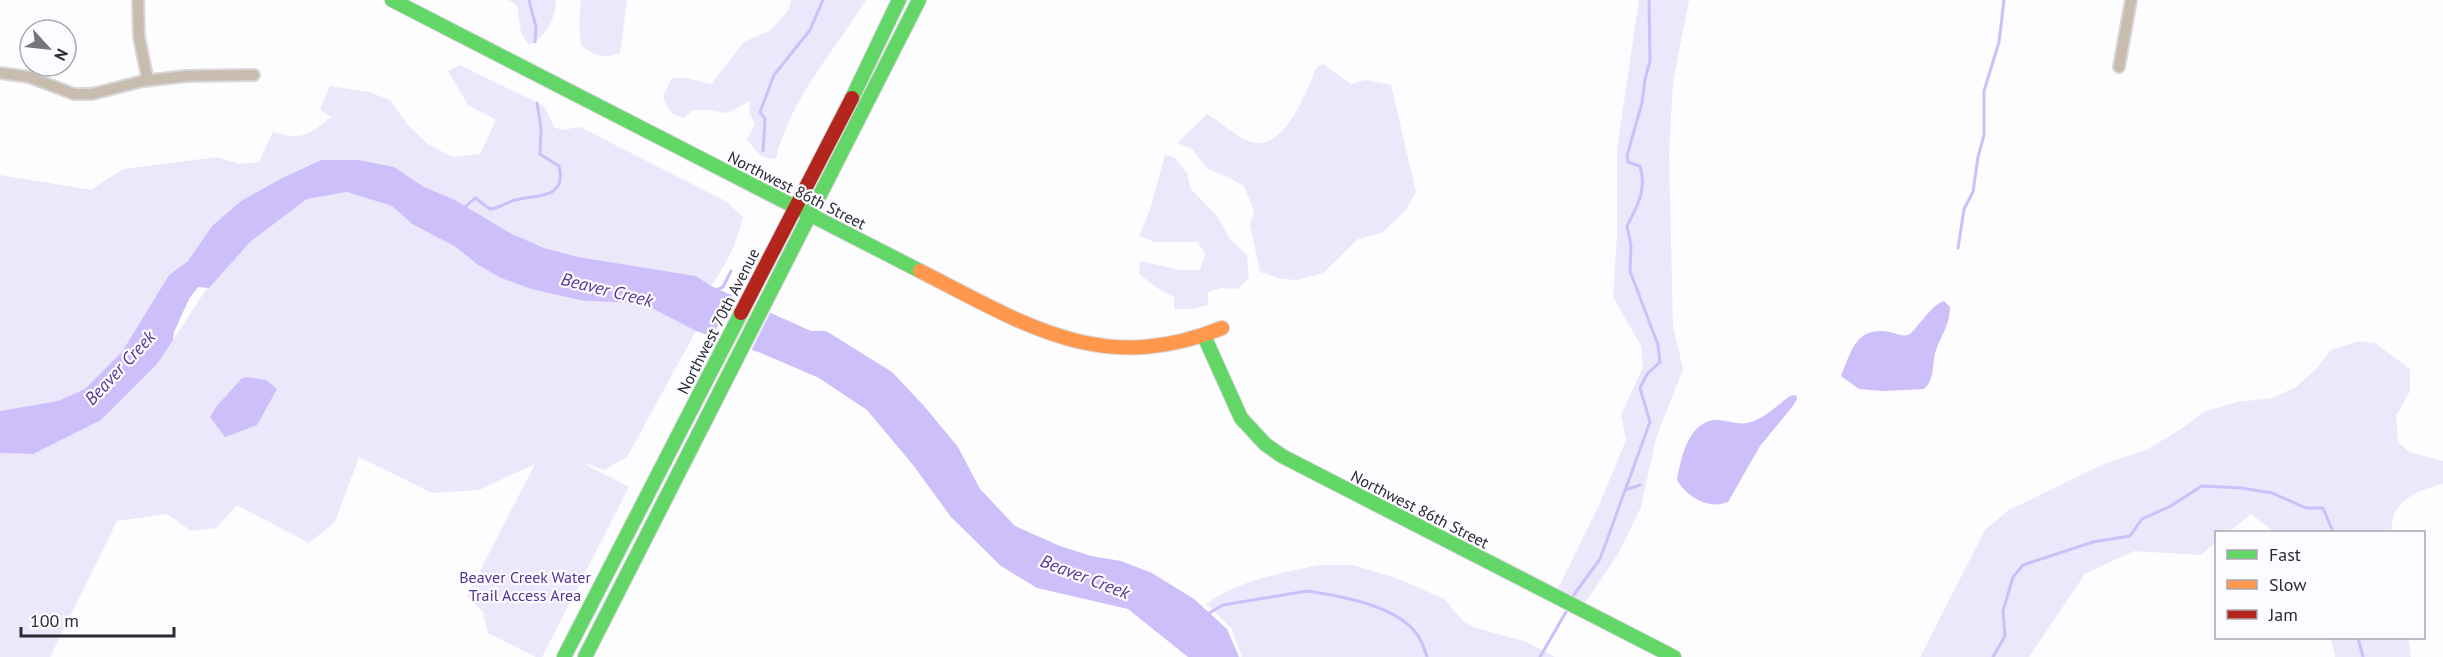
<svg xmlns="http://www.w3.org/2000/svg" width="2443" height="657" viewBox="0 0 2443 657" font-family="'PT Sans',sans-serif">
  <rect width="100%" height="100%" fill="#fdfcfe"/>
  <g fill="#ece8fb">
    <path d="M 508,0 L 556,0 C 555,20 547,36 529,45 L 521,33 L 517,5 Z"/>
    <path d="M 581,0 L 627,0 L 620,53 C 605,59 593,56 581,45 L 579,25 Z"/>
    <path d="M 791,0 L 866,0 C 833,53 792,96 776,158 C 763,162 754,149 747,139 L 755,125 L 749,112 L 750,101 L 727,113 L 708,110 L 693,110 L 684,118 C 670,115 668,109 663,96 L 672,78 L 685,78 L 711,84 L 744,42 L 771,30 L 789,9 Z"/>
    <polygon points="1639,0 1689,0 1673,82 1669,154 1673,326 1683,369 1656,438 1641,507 1618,554 1585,603 1558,589 1600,503 1626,440 1621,415 1643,367 1641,346 1613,297 1617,235 1617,149"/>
    <path d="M 1323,64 L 1351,84 L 1365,80 L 1391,85 L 1416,192 L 1406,210 L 1382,233 L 1358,239 L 1323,273 L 1297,280 L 1282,279 L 1260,272 L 1250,224 L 1254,211 L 1244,186 L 1227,177 L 1208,169 L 1192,149 L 1177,143 L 1207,114 C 1221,122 1236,137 1251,142 C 1285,152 1306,91 1317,67 Z"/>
    <path d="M 460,65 L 544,106 L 554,127 L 562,130 L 580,127 L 727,202 L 743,217 C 737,243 727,264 711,286 L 696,276 L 578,257 L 544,248 L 510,233 L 455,200 L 424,187 L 394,167 L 321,160 L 282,178 L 241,201 L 212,226 L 188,261 L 169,275 L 122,353 L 85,389 L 58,401 L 0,411 L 0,175 L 91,190 L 123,169 L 217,157 L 240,164 L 259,162 L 273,132 C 301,141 309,135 331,117 L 320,109 L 330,86 L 369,92 L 390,100 L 408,125 L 428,144 L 452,157 L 480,154 L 496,120 L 468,105 L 448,71 Z"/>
    <polygon points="1165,155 1175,158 1187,173 1190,188 1217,216 1230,239 1247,255 1249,278 1237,289 1221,288 1208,292 1208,305 1193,309 1174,309 1174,297 1157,288 1139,274 1140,261 1180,270 1200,270 1205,254 1198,242 1155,242 1139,236 1150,210"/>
    <polygon points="347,192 392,206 412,224 456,247 478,265 501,278 531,289 585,301 642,303 696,331 627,457 604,470 579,461 629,487 542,657 536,657 488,633 483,612 467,596 535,464 479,490 432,493 359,457 335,522 309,543 237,505 216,528 191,531 167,514 117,521 50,657 0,657 0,453 33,454 158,363 205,291 250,242 307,199"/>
    <path d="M 2359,341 L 2375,343 L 2410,369 L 2410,391 L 2396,416 L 2398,442 L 2409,452 L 2443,461 L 2443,484 C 2419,489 2388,503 2392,532 L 2274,532 L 2251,514 L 2229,532 L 2216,532 L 2216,542 L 2201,555 L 2134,551 L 2085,574 L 2029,657 L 1920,657 L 1985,530 L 2009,510 L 2106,463 L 2146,450 L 2178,431 L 2204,412 L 2237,402 L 2272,398 L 2296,387 L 2316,369 L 2331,350 Z"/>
    <path d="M 1320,565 L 1353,565 L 1399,579 L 1444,599 L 1464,622 L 1476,628 L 1527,642 L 1555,657 L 1242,657 L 1231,628 L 1206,604 C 1240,580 1280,573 1320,565 Z"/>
    <polygon points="2331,638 2408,638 2411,657 2335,657"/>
  </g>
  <g fill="#cdbff9">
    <polygon points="321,160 358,160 394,167 424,187 455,200 510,233 544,248 578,257 696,276 711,286 811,331 826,331 892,372 924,406 958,447 980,489 1015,526 1060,546 1091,556 1121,561 1152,573 1194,599 1227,629 1239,657 1188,657 1128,609 1037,588 1001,566 951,517 913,465 867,410 819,378 761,353 696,331 642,303 585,301 531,289 501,278 478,265 456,247 412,224 392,206 347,192 307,199 250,242 209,288 198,287 189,299 174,332 173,340 158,363 101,420 33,454 0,453 0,411 58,401 85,389 122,352 169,275 188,261 212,226 241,201 282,178"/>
    <path d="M 1944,301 L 1950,307 C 1950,325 1940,337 1935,353 C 1932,366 1935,379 1924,389 L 1883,391 L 1859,389 L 1841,376 C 1852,350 1856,326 1890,332 C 1895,333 1903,337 1908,335 C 1914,334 1930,305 1944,301 Z"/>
    <polygon points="247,377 266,380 277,389 257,425 225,437 210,417 216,407 242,378"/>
    <path d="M 1796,395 L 1797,399 L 1793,406 L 1760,446 L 1728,502 C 1709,510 1687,497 1677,480 C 1681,459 1687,424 1714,420 C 1725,419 1736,425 1747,423 C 1764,420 1777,405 1790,396 Z"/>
  </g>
  <polygon fill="#fdfcfe" points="734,293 772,309 750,353 711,339"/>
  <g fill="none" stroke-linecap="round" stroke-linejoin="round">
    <g stroke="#cdbff9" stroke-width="3">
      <polyline points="529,0 536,27 535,42"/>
      <polyline points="763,151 765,119 760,112 774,75 810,30 823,0"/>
      <path d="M 464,208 L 475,198 L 490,209 C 499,208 504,204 512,201 C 531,194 568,202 559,166 L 540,154 L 541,128 L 537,103"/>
      <polyline points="1958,248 1964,209 1973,192 1978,157 1984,135 1984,91 1999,42 2004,0"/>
      <polyline points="716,290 723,287 731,271"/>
      <polyline points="1625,490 1640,485"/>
      <path d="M 1573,596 L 1600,559 L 1650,422 L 1640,388 L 1647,374 L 1660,362 L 1658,345 L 1630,271 L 1631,245 L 1627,226 C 1638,205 1647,189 1640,166 L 1628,162 L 1627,156 L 1642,103 L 1645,79 L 1650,61 L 1649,0"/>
      <path d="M 1206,615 L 1223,605 L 1307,591 C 1341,596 1402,606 1420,639 C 1423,645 1425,651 1427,657"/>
      <polyline points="2358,638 2363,657"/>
      <polyline points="1540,657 1566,612"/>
      <polyline points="1993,657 2005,636 2003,611 2013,577 2023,565 2093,542 2130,536 2142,519 2169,507 2202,486 2242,488 2272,493 2306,508 2323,508 2333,532"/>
    </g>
    <defs>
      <g id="street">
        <polyline points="138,0 139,37 147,76 143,81"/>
        <polyline points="2119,67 2131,0"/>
        <polyline points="0,73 29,77 74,94 92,94 143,81 187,76 254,75"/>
      </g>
      <g id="fast">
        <polyline points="392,0 920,271"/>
        <polyline points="852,98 899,0"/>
        <polyline points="1204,336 1241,418 1265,444 1282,456 1674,657"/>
        <polyline points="564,657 741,313"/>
        <polyline points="585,657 919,0"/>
      </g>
      <path id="slow" d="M 920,271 C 1025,324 1101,377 1222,328"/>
      <polyline id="jam" points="741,313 852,98"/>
    </defs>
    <use href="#street" stroke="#d7d6d9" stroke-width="14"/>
    <use href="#fast" stroke="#d7d6d9" stroke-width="16"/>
    <use href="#slow" stroke="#d7d6d9" stroke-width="16"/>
    <use href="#jam" stroke="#d7d6d9" stroke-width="16"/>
    <use href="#street" stroke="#c8bcae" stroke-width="10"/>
    <use href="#fast" stroke="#63d668" stroke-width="14"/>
    <use href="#slow" stroke="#ff974d" stroke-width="14"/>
    <use href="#jam" stroke="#b3261e" stroke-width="14"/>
  </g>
  <g text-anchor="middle" stroke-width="4.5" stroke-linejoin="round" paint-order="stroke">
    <g font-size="16" fill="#2c2b32" stroke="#fcfbff">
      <text transform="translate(797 190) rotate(27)" y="6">Northwest 86th Street</text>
      <text transform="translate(718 321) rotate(-63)" y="6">Northwest 70th Avenue</text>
      <text transform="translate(1420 509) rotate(27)" y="6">Northwest 86th Street</text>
    </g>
    <g font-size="16" fill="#543592" stroke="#fcfbff">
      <text x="525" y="583">Beaver Creek Water<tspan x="525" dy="18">Trail Access Area</tspan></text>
    </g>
    <g font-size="18" font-style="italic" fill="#563795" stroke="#fcfbff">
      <text transform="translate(607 290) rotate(14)" y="6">Beaver Creek</text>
      <text transform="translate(120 368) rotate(-47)" y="6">Beaver Creek</text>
      <text transform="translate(1085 577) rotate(21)" y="6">Beaver Creek</text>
    </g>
  </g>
  <rect x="2215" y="531" width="210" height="108" fill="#fcfbff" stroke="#a9a8ad" stroke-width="1.5"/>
  <rect x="2227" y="550" width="30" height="9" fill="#63d668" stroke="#a9a8ad" stroke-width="1.5"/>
  <text x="2269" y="561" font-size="18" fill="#2c2b32">Fast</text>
  <rect x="2227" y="580" width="30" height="9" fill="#ff974d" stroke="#a9a8ad" stroke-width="1.5"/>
  <text x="2269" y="591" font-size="18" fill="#2c2b32">Slow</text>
  <rect x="2227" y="610" width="30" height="9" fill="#b3261e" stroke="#a9a8ad" stroke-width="1.5"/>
  <text x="2269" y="621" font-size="18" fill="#2c2b32">Jam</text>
  <g transform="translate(48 48) rotate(117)"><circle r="28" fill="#fcfbff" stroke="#a9a8ad" stroke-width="1.5"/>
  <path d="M0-4.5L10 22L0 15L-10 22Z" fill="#757479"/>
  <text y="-9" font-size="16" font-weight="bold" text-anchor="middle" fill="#2c2b32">N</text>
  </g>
  <path d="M21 627v9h153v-9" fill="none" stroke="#2c2b32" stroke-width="3"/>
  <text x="30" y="627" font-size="18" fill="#2c2b32" stroke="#fcfbff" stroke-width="4.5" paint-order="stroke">100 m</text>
</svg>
